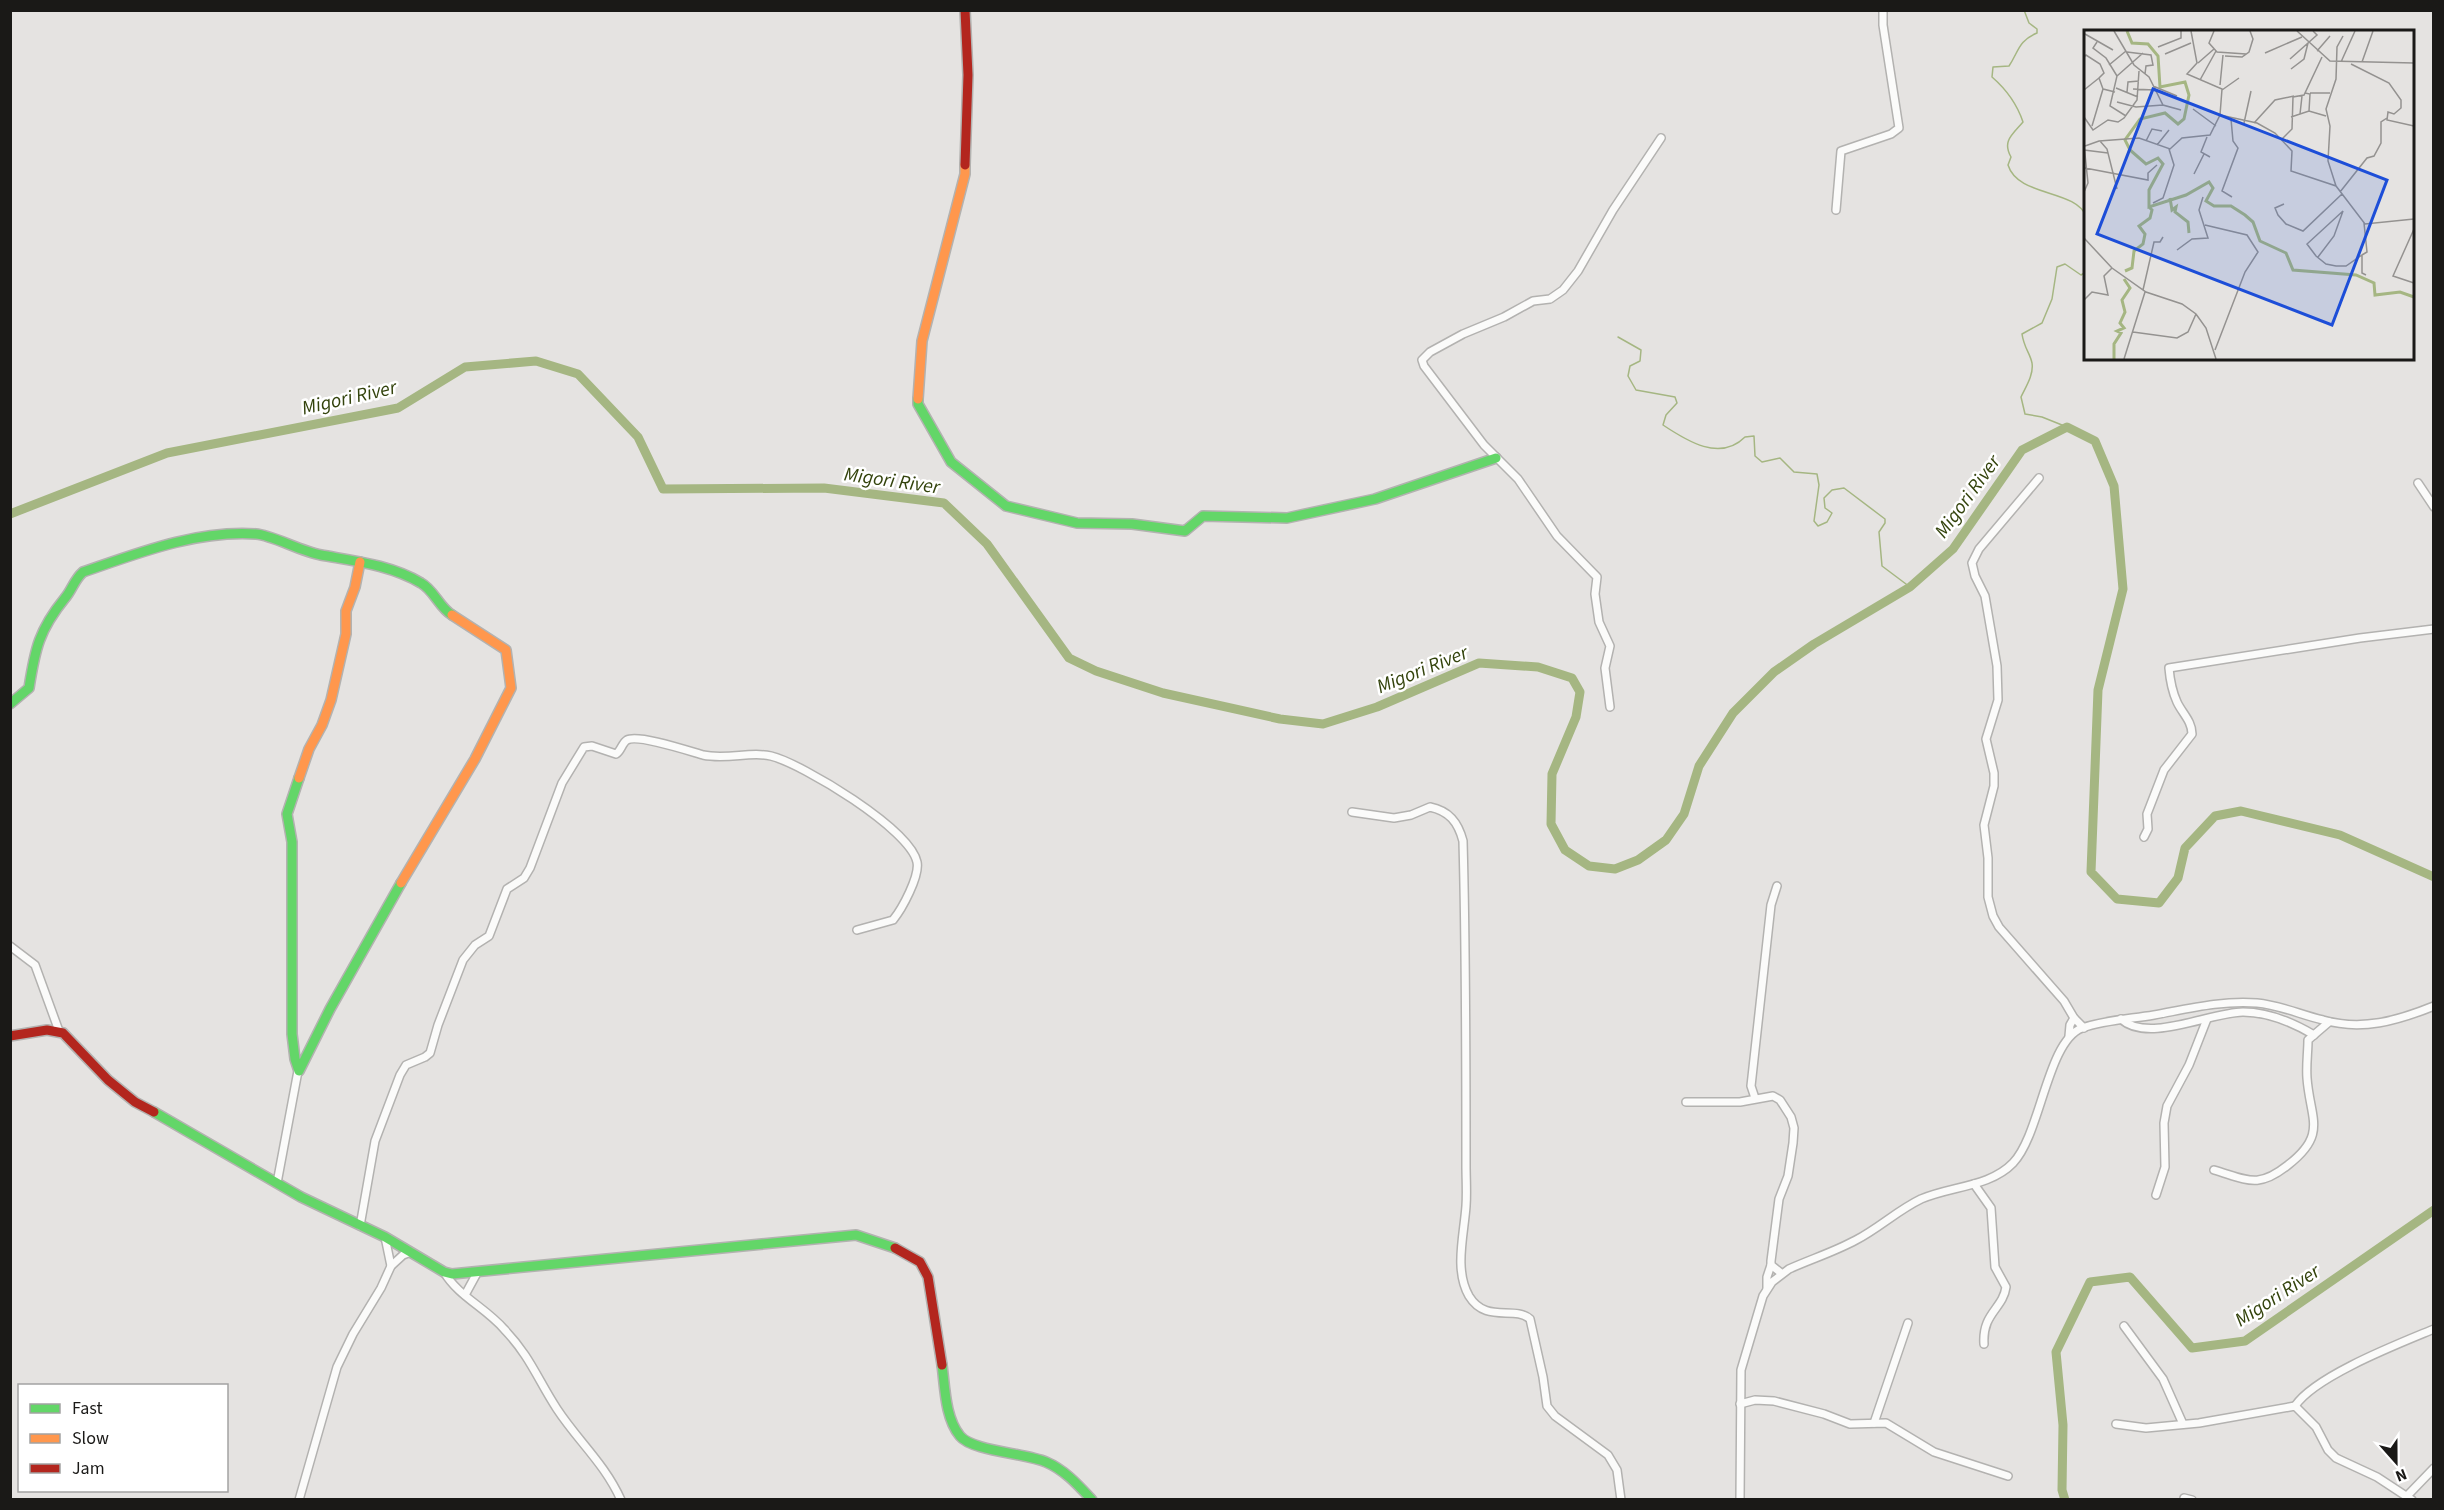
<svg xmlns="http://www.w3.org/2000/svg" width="2444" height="1510" viewBox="0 0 2444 1510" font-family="'Source Sans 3',sans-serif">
  <rect width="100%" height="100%" fill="#e5e3e1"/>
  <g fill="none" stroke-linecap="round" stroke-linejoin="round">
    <g stroke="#a5b682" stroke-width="1.5">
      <path d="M 2024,10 L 2029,23 L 2037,29 L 2037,33 C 2018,41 2019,51 2009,66 L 1993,67 L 1992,77 C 2007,90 2017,104 2023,122 C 2012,135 2002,141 2011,157 L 2008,165 C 2018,197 2075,189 2086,216"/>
      <path d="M 1618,337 L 1641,350 L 1640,361 L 1630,366 L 1628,376 L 1636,390 L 1675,397 L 1677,403 L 1666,415 L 1663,425 C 1687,441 1720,462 1745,437 L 1754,436 L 1755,456 L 1762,462 L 1780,458 L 1794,472 L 1817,474 L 1819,485 L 1814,521 L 1818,526 L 1827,522 L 1832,513 L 1825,508 L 1824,498 L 1832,490 L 1844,488 L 1885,519 L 1885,523 L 1879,532 L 1882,566 L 1910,587"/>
      <path d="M 2067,427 L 2042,417 L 2025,414 L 2021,397 C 2025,388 2034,375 2032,363 C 2030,353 2024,348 2022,334 L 2042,323 L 2052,299 L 2057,267 L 2065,264 L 2081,275 L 2086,272"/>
    </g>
    <g stroke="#a5b682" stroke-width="9">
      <polyline points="10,514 167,453 398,408 465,367 536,361 578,374 638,437 663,489 824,488 944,503 987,544 1069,658 1096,671 1163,693 1280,719 1323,724 1377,707 1479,663 1538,667 1572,678 1580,692 1576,717 1552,774 1551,824 1565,850 1589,866 1615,869 1638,860 1666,840 1684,814 1699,766 1733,713 1774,672 1814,644 1910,587 1953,549 2022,450 2067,427 2095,441 2114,486 2123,589 2098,690 2091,872 2117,899 2159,903 2178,878 2185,848 2215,816 2241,811 2340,835 2434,877"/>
      <polyline points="2065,1500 2062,1490 2063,1425 2056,1352 2090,1282 2130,1277 2192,1348 2245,1341 2434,1210"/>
    </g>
    <defs>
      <g id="street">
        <polyline points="1836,210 1841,151 1891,134 1899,128 1883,25 1883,10"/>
        <polyline points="2039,478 1979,549 1972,563 1975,576 1985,596 1997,666 1998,700 1986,739 1994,773 1994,786 1984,825 1988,858 1988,897 1993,916 1999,927 2064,1001 2074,1018 2084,1028"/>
        <polyline points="2418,483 2434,507"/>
        <polyline points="1610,707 1605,668 1610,646 1599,622 1595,594 1597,577 1557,536 1518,479 1484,445 1424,366 1422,360 1430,352 1463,334 1504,317 1533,301 1550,299 1563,290 1578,271 1613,210 1661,138"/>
        <path d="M 1352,812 L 1394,818 L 1411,815 L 1430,807 C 1449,811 1458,822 1463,841 C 1466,949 1466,1057 1466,1165 C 1466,1179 1467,1193 1466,1206 C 1464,1235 1454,1270 1469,1296 C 1486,1324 1514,1305 1530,1319 L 1543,1377 L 1547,1406 L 1555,1416 L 1608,1455 L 1617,1470 L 1621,1500"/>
        <path d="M 2144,837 L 2148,829 L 2147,814 L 2164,770 L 2192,734 C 2192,721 2182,713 2177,702 C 2172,691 2170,680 2169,668 L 2360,638 L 2434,629"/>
        <polyline points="10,946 35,965 59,1031"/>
        <path d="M 2121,1019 C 2148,1044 2211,1012 2243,1012 C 2268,1012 2292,1022 2314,1035"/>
        <polyline points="2069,1036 2070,1025 2074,1018"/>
        <polyline points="1755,1098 1751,1086 1771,905 1777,886"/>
        <polyline points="1686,1102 1740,1102 1773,1096 1780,1100 1791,1117 1794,1128 1793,1143 1788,1176 1779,1199 1771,1261 1771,1265 1781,1273"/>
        <path d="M 2214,1170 C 2248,1180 2258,1189 2288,1165 C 2328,1134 2310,1119 2307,1078 C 2306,1065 2308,1052 2308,1040 L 2329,1022"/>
        <polyline points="277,1183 298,1071"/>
        <path d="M 1974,1184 L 1991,1208 L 1995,1267 L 2006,1287 C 2003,1309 1982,1313 1984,1344"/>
        <polyline points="2156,1195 2165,1167 2164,1123 2167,1106 2189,1065 2207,1019"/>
        <path d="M 360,1226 L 375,1141 L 400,1075 L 406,1065 L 425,1057 L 430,1053 L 438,1025 L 463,960 L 475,945 L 489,936 L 507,889 L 524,878 L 530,868 L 562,783 L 584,747 L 592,746 L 616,754 C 621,751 622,743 627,740 C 638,734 689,751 703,755 C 727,760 752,751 771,756 C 803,764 910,829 917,862 C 920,876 902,909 893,920 L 857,930"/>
        <polyline points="391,1266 403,1255 411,1252"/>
        <path d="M 444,1272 C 458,1296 486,1308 504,1329 C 530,1356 538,1380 557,1409 C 578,1441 605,1464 621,1500"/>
        <polyline points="1767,1288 1767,1277 1771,1265"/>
        <polyline points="465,1295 477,1273"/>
        <polyline points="2124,1326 2163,1379 2183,1424"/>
        <polyline points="1740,1404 1755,1400 1774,1401 1824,1414 1850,1424 1886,1423 1934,1452 2008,1476"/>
        <path d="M 2295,1406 C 2315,1376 2398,1344 2434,1329"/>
        <polyline points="1874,1423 1908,1323"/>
        <polyline points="2116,1424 2146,1428 2199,1423 2295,1406 2316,1427 2328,1450 2336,1458 2377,1477 2412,1500"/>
        <polyline points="2407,1496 2434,1468"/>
        <polyline points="2184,1498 2192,1500"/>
        <polyline points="299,1500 337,1367 353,1334 381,1288 391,1266 385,1237"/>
        <path d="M 1740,1500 L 1741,1370 L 1763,1296 L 1772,1282 L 1789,1269 C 1811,1259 1834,1252 1856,1240 C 1879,1228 1898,1210 1921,1199 C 1951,1186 1990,1187 2013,1163 C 2041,1134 2047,1041 2082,1028 C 2105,1020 2130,1019 2154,1015 C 2187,1009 2223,1000 2257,1003 C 2280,1005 2301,1015 2323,1020 C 2362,1031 2397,1021 2434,1006"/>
      </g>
      <g id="fast">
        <polyline points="918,399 918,404 951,462 1006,506 1077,523 1132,524 1185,531 1203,516 1287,518 1375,499 1496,458"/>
        <path d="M 10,704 L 29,688 C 35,649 39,630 65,598 C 72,590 74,580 83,572 C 138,553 196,530 256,534 C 272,535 300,551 321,555 C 354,561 391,565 421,583 C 434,590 439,607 452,615"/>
        <polyline points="299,778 287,814 292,842 292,1034 295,1059 299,1071 330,1009 401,883"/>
        <polyline points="154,1112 301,1197 385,1237 444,1272 452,1274 856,1235 895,1248"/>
        <path d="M 942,1365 C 945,1387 945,1418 960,1436 C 972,1451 1025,1453 1046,1462 C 1065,1470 1079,1486 1092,1500"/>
      </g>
      <g id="slow">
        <polyline points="918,399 922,341 965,174 965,165"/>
        <polyline points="299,778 309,749 322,725 331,700 346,634 346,611 355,587 360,562"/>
        <polyline points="401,883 475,759 511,688 506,650 452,615"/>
      </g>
      <g id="jam">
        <polyline points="965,10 968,75 965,165"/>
        <polyline points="10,1036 47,1030 63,1033 108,1080 135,1102 154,1112"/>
        <polyline points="895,1248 920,1262 928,1277 942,1365"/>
      </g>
    </defs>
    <use href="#street" stroke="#b3b2b0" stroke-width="10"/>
    <use href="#fast" stroke="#b3b2b0" stroke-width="12"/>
    <use href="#slow" stroke="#b3b2b0" stroke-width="12"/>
    <use href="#jam" stroke="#b3b2b0" stroke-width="12"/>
    <use href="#street" stroke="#fbfbfa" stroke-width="7"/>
    <use href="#fast" stroke="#63d668" stroke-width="9"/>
    <use href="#slow" stroke="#ff974d" stroke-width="9"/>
    <use href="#jam" stroke="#b3261e" stroke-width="9"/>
  </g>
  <g text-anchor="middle" stroke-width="5" stroke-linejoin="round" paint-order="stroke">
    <g font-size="20" font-style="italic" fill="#33430c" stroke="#fff">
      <text transform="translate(349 397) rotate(-13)" y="7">Migori River</text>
      <text transform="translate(892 480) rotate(8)" y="7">Migori River</text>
      <text transform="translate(1967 496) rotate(-54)" y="7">Migori River</text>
      <text transform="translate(1422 669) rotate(-22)" y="7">Migori River</text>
      <text transform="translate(2277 1295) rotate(-33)" y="7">Migori River</text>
    </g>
  </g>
  <g transform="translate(2084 30)">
    <rect width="330" height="330" fill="#e5e3e1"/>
    <path fill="none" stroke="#a5b682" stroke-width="3" d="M 43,1 L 48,13 L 64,14 L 74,26 L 76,57 L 101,52 L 105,65 L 100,89 L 94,94 L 81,83 L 56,89 L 41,110 L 46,120 L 62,134 L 74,128 L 79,134 L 65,160 L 65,177 L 102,165 L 125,152 L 129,158 L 122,171 L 130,176 L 147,176 L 161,185 L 169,192 L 176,211 L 202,223 L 209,240 L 272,245 L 290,253 L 291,265 L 316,262 L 330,267M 86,168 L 88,180 L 92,177 L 91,182 L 104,192 L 105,203M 41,241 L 48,238 L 50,221 L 59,214 L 61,204 L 55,196 L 66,188 L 68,180 L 65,177M 30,329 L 30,314 L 37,303 L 33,301 L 40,298 L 36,293 L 41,282 L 38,270 L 46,258 L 40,249"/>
    <path fill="none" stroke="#949290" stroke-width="1.5" d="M 30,1 L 50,35 L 65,47 L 79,75 L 97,80M 130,1 L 125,13 L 133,22 L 162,24M 213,1 L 246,31 L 330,33M 1,4 L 29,20M 13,12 L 9,18 L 22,28 L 33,46 L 26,76 L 42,86M 74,17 L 97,8 L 97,1M 233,21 L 246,6M 43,22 L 67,25 L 69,35 L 62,36 L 61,44M 181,23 L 218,7M 81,24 L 107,13M 141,26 L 158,27 L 165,22 L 169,9 L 166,1M 0,27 L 2,25 L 16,34 L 20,43 L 15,48 L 19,59M 206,29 L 233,5 L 229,1M 257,32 L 271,1M 278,32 L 289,1M 114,33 L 130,19M 267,34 L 305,53 L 317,70 L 317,78 L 310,84 L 304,82 L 303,90 L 330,96M 25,35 L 42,21M 207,39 L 220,29 L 224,13M 33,46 L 59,23M 116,50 L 132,21M 136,55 L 139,25M 69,56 L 93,66M 32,58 L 54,67M 49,59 L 70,60M 0,60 L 15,48M 138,60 L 155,48M 43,62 L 44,52 L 55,51M 221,63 L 226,64 L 225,81M 226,63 L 246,63M 33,72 L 52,77 L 79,75M 109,79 L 132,96M 216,84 L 218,66M 136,85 L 173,93 L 191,103 L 208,121 L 207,141 L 252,156 L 281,194 L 330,189M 0,87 L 9,100 L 24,90 L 34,92 L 40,88 L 53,70 L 55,41M 207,87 L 225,81 L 242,86M 147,89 L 149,111 L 154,118 L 138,161 L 148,167M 160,93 L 167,61M 170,93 L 191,70 L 210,66M 8,96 L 19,59 L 31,62M 123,107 L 117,122 L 126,127M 198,109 L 208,99 L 209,67 L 220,65 L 238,27M 16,111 L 23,119 L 33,159M 62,111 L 68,99 L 78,101M 0,115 L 4,153 L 0,162M 73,115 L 85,100M 1,116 L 15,111 L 55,108 L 86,119 L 98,108 L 126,105 L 136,85 L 138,59 L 103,44 L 113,33 L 107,1M 0,120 L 24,123M 1,138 L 64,150 L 64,143 L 73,135M 110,144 L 120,124M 252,156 L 244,131 L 246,96 L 242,79 L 252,49 L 253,17 L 259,6M 256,162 L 283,128 L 290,126 L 297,113 L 297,92 L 303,88M 69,173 L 79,168 L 90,135 L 85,119M 200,174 L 191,178 L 194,185 L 202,194 L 219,201 L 258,164M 121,195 L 163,205 L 174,222 L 161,242 L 131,320M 330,199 L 309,246 L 330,253M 0,208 L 28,238 L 62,262 L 98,274 L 112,284 L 122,298 L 132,329M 93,220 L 108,209 L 124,208 L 115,180 L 119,167M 278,225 L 283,222 L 280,193M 234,227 L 250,206 L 259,181 L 223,214 L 232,226 L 242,234 L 252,236 L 262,236 L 278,225 L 278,243 L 282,245M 59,260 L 70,212 L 76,212 L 79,207M 0,270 L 8,262 L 24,265 L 20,246 L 28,238M 49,302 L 93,308 L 104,302 L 112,284M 40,329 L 61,262"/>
    <path fill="#1d4ed8" fill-opacity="0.15" stroke="#1d4ed8" stroke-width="3" d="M 69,59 L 303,150 L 248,295 L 13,204 Z"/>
    <rect width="330" height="330" fill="none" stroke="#1a1917" stroke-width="3"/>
  </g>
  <rect width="2444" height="1510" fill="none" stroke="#1a1917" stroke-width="24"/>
  <rect x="18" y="1384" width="210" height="108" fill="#ffffff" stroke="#a3a3a2" stroke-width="1.5"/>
  <rect x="30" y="1404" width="30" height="9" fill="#63d668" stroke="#a3a3a2" stroke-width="1.5"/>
  <text x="72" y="1414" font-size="18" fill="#1a1917">Fast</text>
  <rect x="30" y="1434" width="30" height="9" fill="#ff974d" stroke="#a3a3a2" stroke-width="1.5"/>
  <text x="72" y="1444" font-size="18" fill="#1a1917">Slow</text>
  <rect x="30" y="1464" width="30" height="9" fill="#b3261e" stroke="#a3a3a2" stroke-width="1.5"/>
  <text x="72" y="1474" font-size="18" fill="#1a1917">Jam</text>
  <g transform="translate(2396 1462) rotate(159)" stroke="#ffffff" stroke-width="4.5" paint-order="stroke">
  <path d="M0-4.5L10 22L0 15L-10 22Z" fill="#1a1917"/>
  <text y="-9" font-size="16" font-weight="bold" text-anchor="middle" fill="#1a1917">N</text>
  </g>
</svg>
